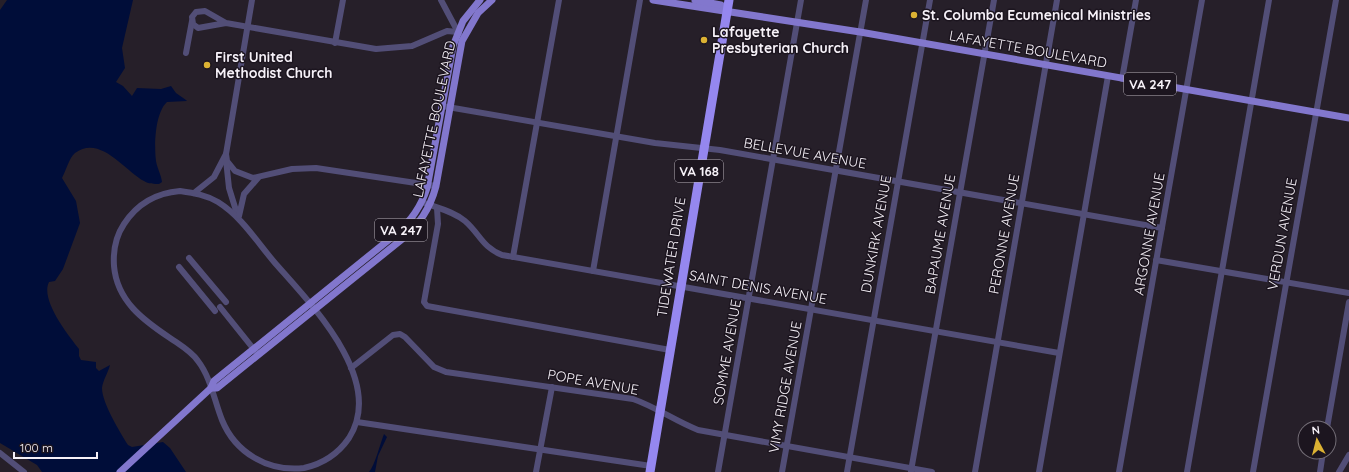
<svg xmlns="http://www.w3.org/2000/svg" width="1349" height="472" viewBox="0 0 1349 472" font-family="Quicksand,sans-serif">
  <rect width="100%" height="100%" fill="#261f29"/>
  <g fill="#000d39">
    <path d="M 7,0 L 133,0 L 122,48 L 125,68 L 116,82 L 123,86 L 132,96 L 137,88 L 161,89 L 171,86 L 176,93 L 186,100 L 187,101 L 167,102 C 155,113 154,145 156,161 C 157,168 161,174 162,182 L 159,184 C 155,184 148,184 144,181 C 125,171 100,134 75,153 C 69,158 66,171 62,178 L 76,201 L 80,223 L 63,269 L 55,281 L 49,282 C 40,300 68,335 79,349 L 79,356 L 81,360 L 96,362 L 96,368 L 99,371 L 110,365 C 108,373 103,380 102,388 C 102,403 120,432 128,445 L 132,447 L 163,442 L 170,448 L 186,472 L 42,472 L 37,465 L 0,443 L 0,10 Z"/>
    <path d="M 384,434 L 387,437 L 378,456 L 375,472 L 369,472 C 375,465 380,444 384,434 Z"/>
  </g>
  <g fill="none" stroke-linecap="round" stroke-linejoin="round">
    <g stroke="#524e77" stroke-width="6">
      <polyline points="441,0 459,34"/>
      <polyline points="226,23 205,11 196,12 192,17 193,24 198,28 226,23 376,49 412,46 447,31 458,32"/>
      <polyline points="335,43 343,0"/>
      <polyline points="186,53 192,21"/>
      <polyline points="1122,79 1136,0"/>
      <polyline points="442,106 655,143 720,150 1162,228"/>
      <polyline points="226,154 227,161 235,171 253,178 292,169 316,168 436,186"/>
      <polyline points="226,160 229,188 238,217"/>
      <path d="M 180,191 C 194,193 206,195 218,202 C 242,217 257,242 275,263 C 311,304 386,380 349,438 C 338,454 322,464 304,468 C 267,472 235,452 222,420 C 214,400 211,378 198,361 C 191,351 180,345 170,338 C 143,320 117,301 114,266 C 113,251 116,236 124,224 C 137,204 156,193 180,191 Z"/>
      <polyline points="194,193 214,177 226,154 252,0"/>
      <path d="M 422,202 C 437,208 453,211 465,221 C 480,234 482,247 502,255 L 1059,353"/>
      <polyline points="437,208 438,224 424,302 427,306 670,350"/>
      <polyline points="239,216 244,194 258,178"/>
      <polyline points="513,257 559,0"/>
      <polyline points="189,258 226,302"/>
      <polyline points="1156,260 1349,293"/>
      <polyline points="179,267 215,311"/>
      <polyline points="593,271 640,0"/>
      <polyline points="220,307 256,352"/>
      <path d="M 351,368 L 393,335 L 400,334 L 405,337 L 434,367 L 446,372 L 633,399 C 656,407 675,421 698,430 L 932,472"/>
      <polyline points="357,422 651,466"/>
      <polyline points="1327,428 1349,302"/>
      <polyline points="0,453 24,472"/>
      <polyline points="911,471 994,0"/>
      <polyline points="536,472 552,387"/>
      <polyline points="718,472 801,0"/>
      <polyline points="782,472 866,0"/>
      <polyline points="847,472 930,0"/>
      <polyline points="975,472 1057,0"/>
      <polyline points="1039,472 1108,76"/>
      <polyline points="1119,472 1202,0"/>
      <polyline points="1187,472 1269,0"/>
      <polyline points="1253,472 1336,0"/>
      <polyline points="1320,472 1323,452"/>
      <polyline points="1339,472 1349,455"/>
    </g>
    <g stroke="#8277cd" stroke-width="7">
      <polyline points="653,0 860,32 1349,118"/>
      <polyline points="695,0 721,5 727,10"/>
      <path d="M 211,388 L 217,388 L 401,240 C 419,225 430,209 436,186 L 462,41 L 478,13 L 492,0"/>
      <path d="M 120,472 L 211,388 L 214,381 L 396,234 C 411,221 421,207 427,188 L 453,46 L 463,21 L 480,0"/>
    </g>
    <polyline stroke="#9587ef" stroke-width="9" points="650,472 729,0"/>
  </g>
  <g fill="#dcb233" stroke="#1c151f" stroke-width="1.5">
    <circle cx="914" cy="15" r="4"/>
    <circle cx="704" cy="40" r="4"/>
    <circle cx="207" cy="65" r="4"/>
  </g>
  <g text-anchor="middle" stroke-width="3" stroke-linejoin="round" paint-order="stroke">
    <g fill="#1c151f" stroke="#b5afb7" stroke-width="1">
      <rect x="1124" y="73" width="52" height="22" rx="3"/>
      <rect x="675" y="160" width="48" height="22" rx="3"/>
      <rect x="375" y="219" width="52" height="22" rx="3"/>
    </g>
    <g font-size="13" font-weight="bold" fill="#f6f1f8">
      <text x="1150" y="89">VA 247</text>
      <text x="699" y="176">VA 168</text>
      <text x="401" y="235">VA 247</text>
    </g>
    <g font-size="14" font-weight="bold" fill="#f6f1f8" stroke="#1c151f" text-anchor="start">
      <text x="922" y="20">St. Columba Ecumenical Ministries</text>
      <text x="712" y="37">Lafayette<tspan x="712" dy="16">Presbyterian Church</tspan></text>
      <text x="215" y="62">First United<tspan x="215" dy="16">Methodist Church</tspan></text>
    </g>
    <g font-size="14" fill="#f6f1f8" stroke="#1c151f">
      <text transform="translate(1028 49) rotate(10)" y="5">LAFAYETTE BOULEVARD</text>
      <text transform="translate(434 119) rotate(-78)" y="5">LAFAYETTE BOULEVARD</text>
      <text transform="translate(805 153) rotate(10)" y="5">BELLEVUE AVENUE</text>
      <text transform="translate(876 234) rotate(-80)" y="5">DUNKIRK AVENUE</text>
      <text transform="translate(940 234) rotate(-80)" y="5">BAPAUME AVENUE</text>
      <text transform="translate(1004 234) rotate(-80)" y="5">PERONNE AVENUE</text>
      <text transform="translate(1149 234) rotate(-80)" y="5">ARGONNE AVENUE</text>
      <text transform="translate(1282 234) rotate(-80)" y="5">VERDUN AVENUE</text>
      <text transform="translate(671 257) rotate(-81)" y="5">TIDEWATER DRIVE</text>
      <text transform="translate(758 287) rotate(10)" y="5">SAINT DENIS AVENUE</text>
      <text transform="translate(727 352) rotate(-80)" y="5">SOMME AVENUE</text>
      <text transform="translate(593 382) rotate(10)" y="5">POPE AVENUE</text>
      <text transform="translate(785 387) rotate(-80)" y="5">VIMY RIDGE AVENUE</text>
    </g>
  </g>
  <g transform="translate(1317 440) rotate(353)"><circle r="19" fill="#1c151f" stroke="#736d76"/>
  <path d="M0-3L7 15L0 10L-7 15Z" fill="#dcb233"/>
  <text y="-6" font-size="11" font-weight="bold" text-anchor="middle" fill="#f6f1f8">N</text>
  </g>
  <path d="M14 452v6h83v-6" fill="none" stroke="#f6f1f8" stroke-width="2"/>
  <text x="20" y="452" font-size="12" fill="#f6f1f8" stroke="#1c151f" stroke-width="3" paint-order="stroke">100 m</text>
</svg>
